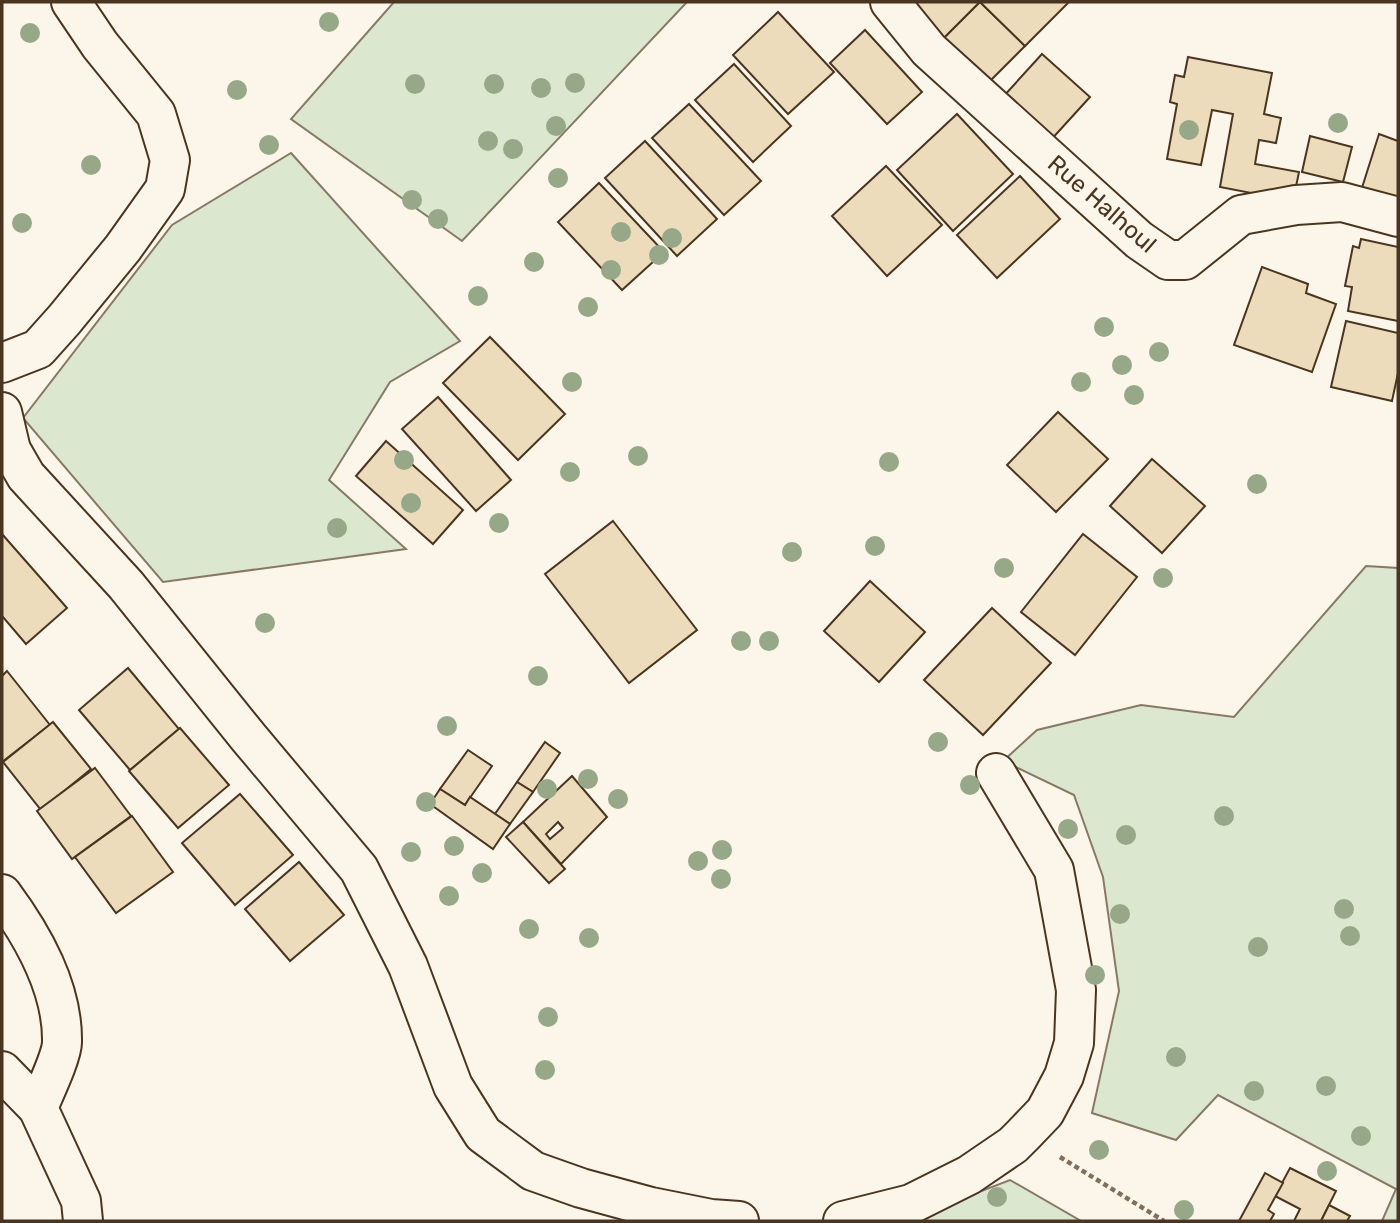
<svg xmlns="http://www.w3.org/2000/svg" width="1400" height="1223" viewBox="0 0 1400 1223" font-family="Rubik,sans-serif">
  <rect width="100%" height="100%" fill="#fbf6e9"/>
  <g fill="#dce7d0" stroke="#887966" stroke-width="2">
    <polygon points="394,2 687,2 462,241 291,119"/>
    <polygon points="291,153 460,341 390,382 329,480 406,549 163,582 23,418 172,225"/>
    <polygon points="1366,566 1398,568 1398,1221 1382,1221 1396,1189 1218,1095 1176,1140 1092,1113 1119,991 1103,877 1074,795 1003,761 1037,730 1141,705 1234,717"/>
    <polygon points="1010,1180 1081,1221 903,1221"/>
  </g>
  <g fill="#ecdcbc" stroke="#4a3520" stroke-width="2" fill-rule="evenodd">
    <polygon points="908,2 980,2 944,38"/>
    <polygon points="980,2 1025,46 989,82 944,38"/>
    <polygon points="980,2 1069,2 1025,46"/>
    <polygon points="778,12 834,72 788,114 733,55"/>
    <polygon points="865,30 922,92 887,124 830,63"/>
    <polygon points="1042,54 1090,97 1049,142 1002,98"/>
    <polygon points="1188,57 1272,73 1264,114 1281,118 1276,143 1259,140 1255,164 1299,172 1293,201 1220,187 1233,114 1212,110 1201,165 1167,159 1177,104 1170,102 1175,75 1184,77"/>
    <polygon points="734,64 791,126 753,162 695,100"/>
    <polygon points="689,104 761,181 724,215 652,138"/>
    <polygon points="957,114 1013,174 953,231 897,170"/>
    <polygon points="1379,134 1398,141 1398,206 1360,194"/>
    <polygon points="1310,136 1352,147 1343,182 1302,172"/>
    <polygon points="645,141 717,219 677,256 605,178"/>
    <polygon points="886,166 942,225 887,276 832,216"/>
    <polygon points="1020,176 1060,219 997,278 957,235"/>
    <polygon points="599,183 664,252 622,290 558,222"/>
    <polygon points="1361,239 1398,247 1398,321 1348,311 1352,287 1345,286 1353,246 1359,248"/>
    <polygon points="1262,267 1308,284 1306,293 1336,304 1312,372 1234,345"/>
    <polygon points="1346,321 1398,333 1398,373 1392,401 1331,387"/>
    <polygon points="490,337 565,414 518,460 443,383"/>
    <polygon points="438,397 511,480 476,511 402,429"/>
    <polygon points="1058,412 1108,459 1056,512 1007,465"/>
    <polygon points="386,441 463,510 433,544 356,476"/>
    <polygon points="1152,459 1205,506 1162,553 1110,506"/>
    <polygon points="613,521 697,630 629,683 545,574"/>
    <polygon points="2,534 67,608 26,644 2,616"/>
    <polygon points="1083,534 1137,577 1075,655 1021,612"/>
    <polygon points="870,581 925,632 879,682 824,631"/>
    <polygon points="992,608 1051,663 983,735 924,680"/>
    <polygon points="128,668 179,729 130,770 79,710"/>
    <polygon points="7,671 50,725 2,762 2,676"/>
    <polygon points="53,722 91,769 41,810 3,762"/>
    <polygon points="180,728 229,785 178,828 129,771"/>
    <polygon points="545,742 560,753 533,792 517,782"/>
    <polygon points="468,750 492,766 465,805 440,789"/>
    <polygon points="95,768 131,816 72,859 37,811"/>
    <path d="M 572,776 L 607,817 L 561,864 L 523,822 ZM 558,822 L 563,828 L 550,839 L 546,834 Z"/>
    <polygon points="517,782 533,792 510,824 495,814"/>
    <polygon points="440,789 465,805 470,797 510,824 493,849 430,804"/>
    <polygon points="240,794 293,855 235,905 182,843"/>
    <polygon points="132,816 173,872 116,913 75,857"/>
    <polygon points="523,822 565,869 549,883 506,837"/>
    <polygon points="299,862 344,915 290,961 245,909"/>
    <polygon points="1290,1168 1336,1191 1321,1221 1294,1221 1300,1209 1275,1196"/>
    <polygon points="1265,1173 1283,1183 1268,1210 1274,1214 1270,1221 1239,1221"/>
    <polygon points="1329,1205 1350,1216 1347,1221 1321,1221"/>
  </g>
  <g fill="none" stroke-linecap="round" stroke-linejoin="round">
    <defs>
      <g id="minor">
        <polyline points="890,2 929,50 1139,240 1168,260 1185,260 1241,215 1296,205 1342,202 1398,217"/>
        <polyline points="2,363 38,349 64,320 123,248 165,189 170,160 156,114 100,45 71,2"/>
        <polyline points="2,412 11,450 26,476 126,585 249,738 359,869 408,966 453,1086 483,1134 533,1171 581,1188 651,1207 711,1219 739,1221"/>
        <path d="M 2,894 C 33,936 63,988 62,1042 C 62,1056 44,1093 38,1108"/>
        <polyline points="2,1071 38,1108 81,1201 83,1221"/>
        <polyline points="843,1221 911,1204 969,1175 1013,1145 1023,1135 1045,1112 1064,1076 1074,1043 1076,990 1054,870 996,773"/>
      </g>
    </defs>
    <use href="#minor" stroke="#4a3520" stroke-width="42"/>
    <polyline stroke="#7f6f5c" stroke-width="4.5" stroke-dasharray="5 3.5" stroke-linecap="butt" points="1060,1157 1164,1221"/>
    <use href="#minor" stroke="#fbf6e9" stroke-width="38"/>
  </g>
  <g fill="#96a887">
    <circle cx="329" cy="22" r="10"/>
    <circle cx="30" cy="33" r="10"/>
    <circle cx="575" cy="83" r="10"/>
    <circle cx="415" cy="84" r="10"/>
    <circle cx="494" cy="84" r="10"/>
    <circle cx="541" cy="88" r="10"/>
    <circle cx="237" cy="90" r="10"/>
    <circle cx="1338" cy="123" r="10"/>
    <circle cx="556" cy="126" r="10"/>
    <circle cx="1189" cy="130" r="10"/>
    <circle cx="488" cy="141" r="10"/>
    <circle cx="269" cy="145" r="10"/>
    <circle cx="513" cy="149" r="10"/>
    <circle cx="91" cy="165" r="10"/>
    <circle cx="558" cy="178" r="10"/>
    <circle cx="412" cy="200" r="10"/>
    <circle cx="438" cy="219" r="10"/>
    <circle cx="22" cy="223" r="10"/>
    <circle cx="621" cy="232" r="10"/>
    <circle cx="672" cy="238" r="10"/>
    <circle cx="659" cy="255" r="10"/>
    <circle cx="534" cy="262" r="10"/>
    <circle cx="611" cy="270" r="10"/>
    <circle cx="478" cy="296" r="10"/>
    <circle cx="588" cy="307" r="10"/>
    <circle cx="1104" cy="327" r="10"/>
    <circle cx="1159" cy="352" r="10"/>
    <circle cx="1122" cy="365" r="10"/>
    <circle cx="572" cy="382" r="10"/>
    <circle cx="1081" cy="382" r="10"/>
    <circle cx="1134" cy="395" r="10"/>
    <circle cx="638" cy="456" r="10"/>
    <circle cx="404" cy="460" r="10"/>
    <circle cx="889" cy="462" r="10"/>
    <circle cx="570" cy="472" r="10"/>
    <circle cx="1257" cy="484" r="10"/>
    <circle cx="411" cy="503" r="10"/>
    <circle cx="499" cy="523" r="10"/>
    <circle cx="337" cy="528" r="10"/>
    <circle cx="875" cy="546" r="10"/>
    <circle cx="792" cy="552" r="10"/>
    <circle cx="1004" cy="568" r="10"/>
    <circle cx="1163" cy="578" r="10"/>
    <circle cx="265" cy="623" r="10"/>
    <circle cx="741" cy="641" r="10"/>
    <circle cx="769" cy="641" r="10"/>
    <circle cx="538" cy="676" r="10"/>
    <circle cx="447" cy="726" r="10"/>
    <circle cx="938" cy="742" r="10"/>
    <circle cx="588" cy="779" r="10"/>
    <circle cx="970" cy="785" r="10"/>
    <circle cx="547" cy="789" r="10"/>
    <circle cx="618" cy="799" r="10"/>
    <circle cx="426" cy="802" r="10"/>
    <circle cx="1224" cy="816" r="10"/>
    <circle cx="1068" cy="829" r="10"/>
    <circle cx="1126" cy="835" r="10"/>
    <circle cx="454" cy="846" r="10"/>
    <circle cx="722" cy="850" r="10"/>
    <circle cx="411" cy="852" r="10"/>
    <circle cx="698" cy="861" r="10"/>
    <circle cx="482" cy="873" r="10"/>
    <circle cx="721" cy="879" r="10"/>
    <circle cx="449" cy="896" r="10"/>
    <circle cx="1344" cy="909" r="10"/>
    <circle cx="1120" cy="914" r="10"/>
    <circle cx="529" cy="929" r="10"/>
    <circle cx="1350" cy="936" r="10"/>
    <circle cx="589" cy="938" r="10"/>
    <circle cx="1258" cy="947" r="10"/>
    <circle cx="1095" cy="975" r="10"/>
    <circle cx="548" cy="1017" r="10"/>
    <circle cx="1176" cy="1057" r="10"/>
    <circle cx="545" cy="1070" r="10"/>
    <circle cx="1326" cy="1086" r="10"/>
    <circle cx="1254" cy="1091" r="10"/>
    <circle cx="1361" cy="1136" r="10"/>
    <circle cx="1099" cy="1150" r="10"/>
    <circle cx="1327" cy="1171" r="10"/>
    <circle cx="997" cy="1197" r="10"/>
    <circle cx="1184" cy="1210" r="10"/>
  </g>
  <g text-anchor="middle" stroke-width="5" stroke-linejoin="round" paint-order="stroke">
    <g font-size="24" fill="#4a3520" stroke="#fbf6e9">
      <text transform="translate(1102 204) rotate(41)" y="8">Rue Halhoul</text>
    </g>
  </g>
  <rect width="1400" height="1223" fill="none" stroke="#4a3520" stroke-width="7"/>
</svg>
